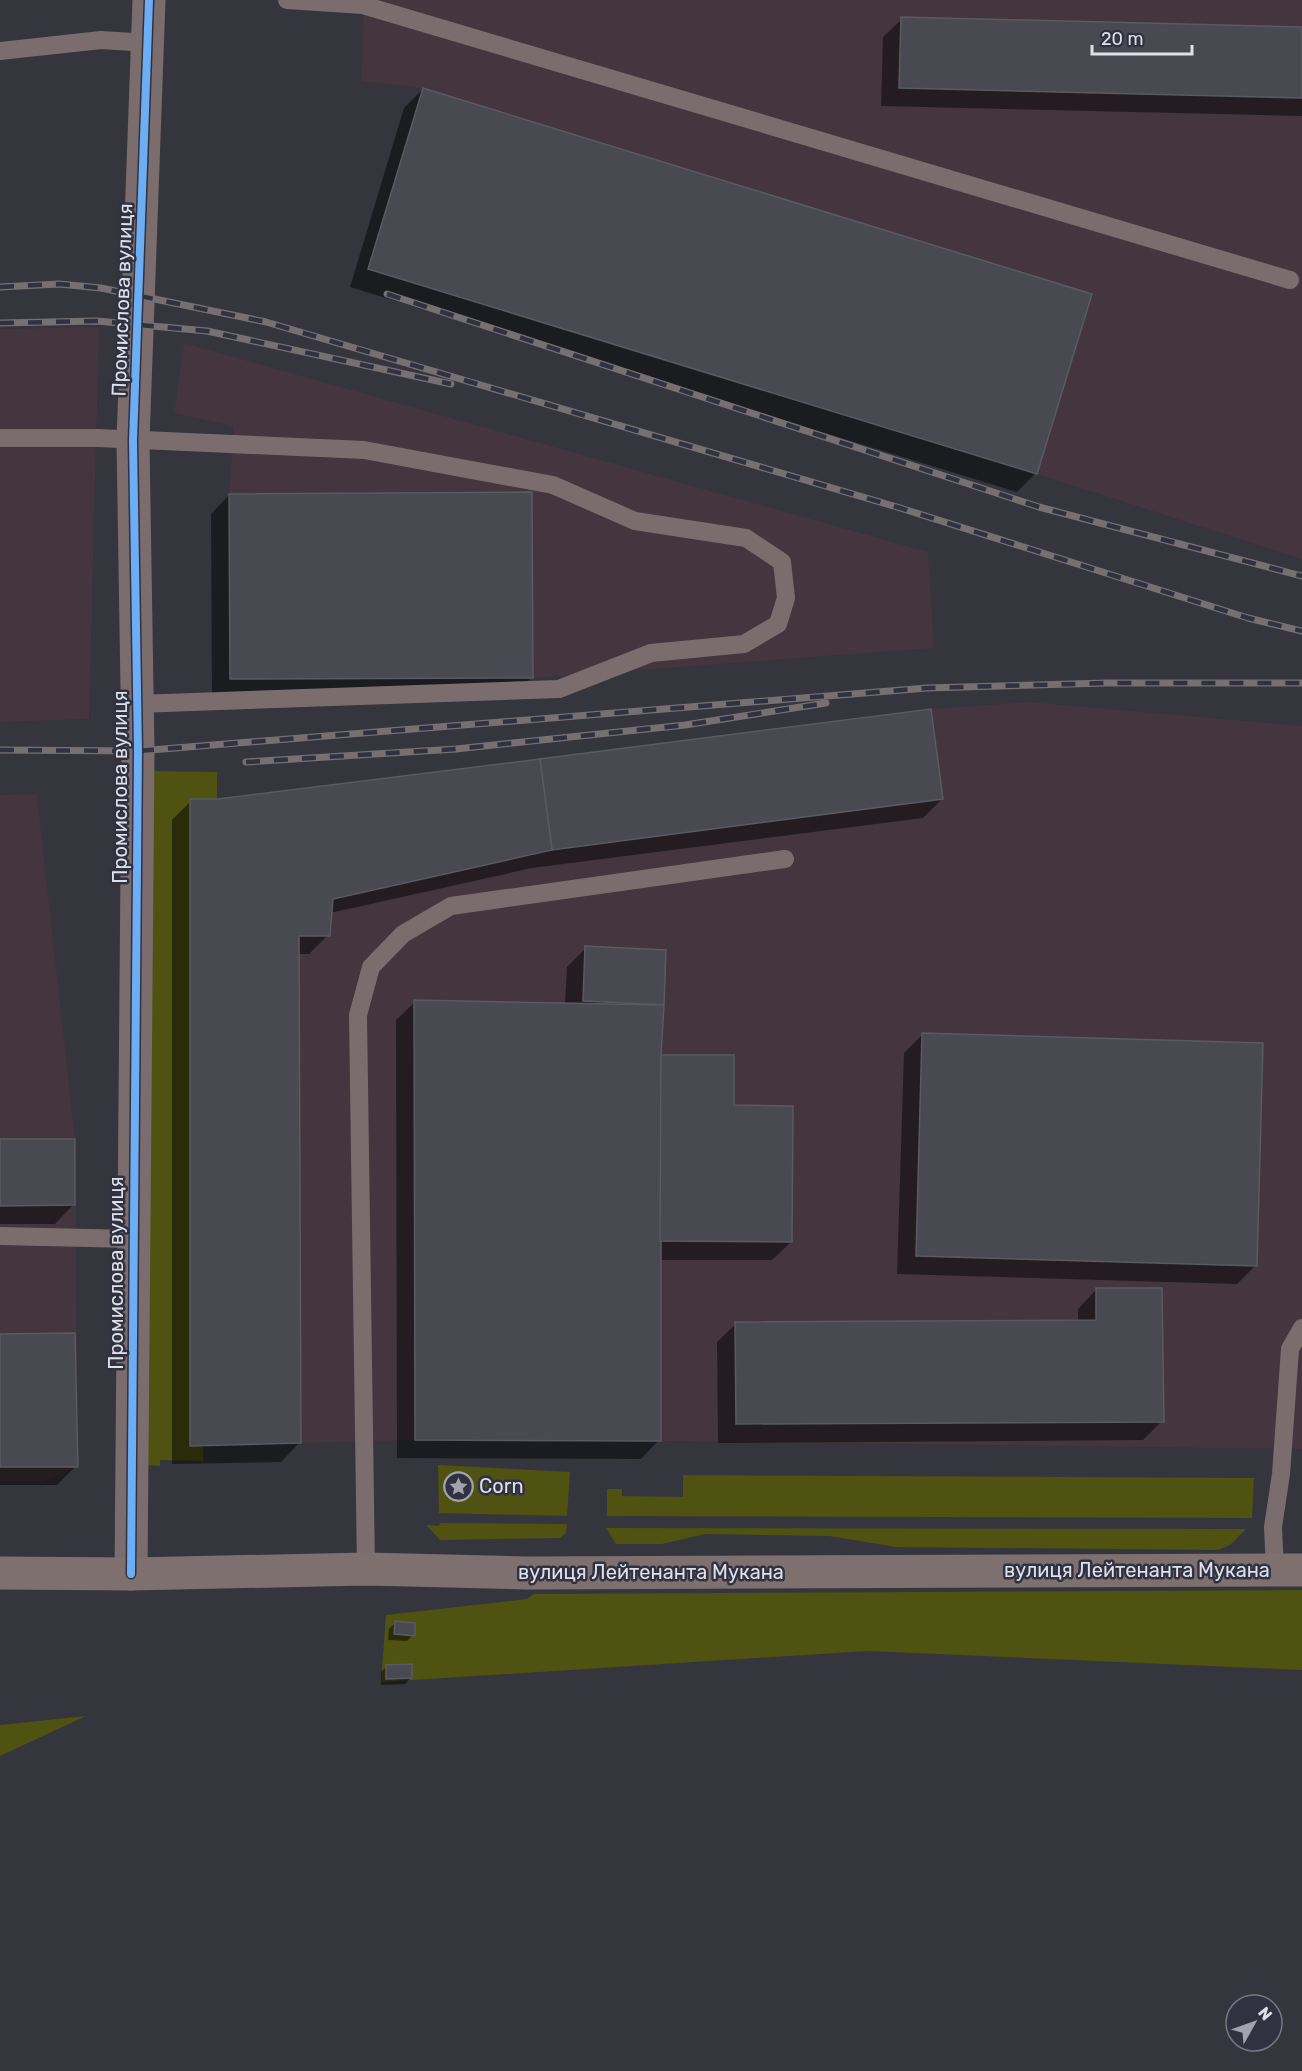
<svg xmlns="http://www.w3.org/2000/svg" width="1302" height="2071" viewBox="0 0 1302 2071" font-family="Rubik,sans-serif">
  <rect width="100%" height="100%" fill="#34353d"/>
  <g fill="#44353f">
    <polygon points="364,0 1302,0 1302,559 1037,474 368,269 423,88 361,81"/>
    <polygon points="99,327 89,719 0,722 0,329"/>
    <polygon points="184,343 928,552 934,648 533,678 230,679 229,494 234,426 174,413"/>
    <polygon points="1029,702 1302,726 1302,1449 661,1441 415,1440 190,1446 190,799 218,799 931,709"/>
    <polygon points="37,794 75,1139 78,1467 42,1482 0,1482 0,795"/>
  </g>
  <g fill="#505211">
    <polygon points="151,771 217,772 217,799 190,800 190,1446 203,1446 203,1461 160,1460 160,1466 146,1465"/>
    <polygon points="438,1465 570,1472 567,1516 439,1513"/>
    <polygon points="683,1475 1254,1478 1252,1518 607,1516 607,1489 622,1489 622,1496 683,1497"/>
    <polygon points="440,1523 567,1524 566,1533 560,1538 440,1540 426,1525 439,1526"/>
    <polygon points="606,1528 1246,1529 1230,1545 1218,1550 896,1547 829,1536 705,1534 662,1544 616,1544"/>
    <polygon points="1302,1590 1302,1670 868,1651 381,1682 386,1615 527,1599 534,1594"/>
    <polygon points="86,1716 0,1756 0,1725"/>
  </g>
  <g fill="#0007">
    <polygon points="902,19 1302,29 1302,116 881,106 883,37"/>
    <polygon points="423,89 1036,473 1017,492 350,287 404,108"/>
    <polygon points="229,495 532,677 513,696 212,697 211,514"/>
    <polygon points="942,799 923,818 532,868 330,913 328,935 309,954 298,954 299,1443 281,1462 172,1464 172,820 191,801"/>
    <polygon points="586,948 665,951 659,1056 732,1107 791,1242 772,1260 659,1260 659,1440 641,1459 397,1458 396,1020 415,1002 565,1003 567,967"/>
    <polygon points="922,1035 1256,1265 1237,1284 897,1274 904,1053"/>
    <polygon points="0,1140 73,1205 55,1224 0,1224"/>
    <polygon points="1096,1290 1162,1421 1143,1440 718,1443 717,1342 736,1324 1078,1321 1078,1309"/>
    <polygon points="0,1335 76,1466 57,1485 0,1485"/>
    <polygon points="395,1623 413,1635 407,1641 388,1640 389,1629"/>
    <polygon points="387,1666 411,1678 405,1684 381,1685 381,1672"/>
  </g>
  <g fill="#494a51" stroke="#595b62" stroke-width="1.5">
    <polygon points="901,17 1302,27 1302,98 899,88"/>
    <polygon points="423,88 1092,294 1037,474 368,269"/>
    <polygon points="532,492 533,678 230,679 229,494"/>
    <polygon points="931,709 943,799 552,850 540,759"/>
    <polygon points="540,759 552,850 333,899 330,936 299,936 301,1443 190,1446 190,799 218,799"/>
    <polygon points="585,946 666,950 664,1005 583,1001"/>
    <polygon points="414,1000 664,1005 661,1055 661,1441 415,1440"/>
    <polygon points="922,1033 1263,1043 1257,1266 916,1256"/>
    <polygon points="661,1055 734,1055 734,1105 793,1106 792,1242 660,1241"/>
    <polygon points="0,1139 75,1139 75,1205 0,1206"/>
    <polygon points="1096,1288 1162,1288 1164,1422 736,1424 735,1322 1096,1320"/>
    <polygon points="75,1333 78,1467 0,1467 0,1334"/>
    <polygon points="395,1621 415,1623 415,1636 394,1634"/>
    <polygon points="412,1664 412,1678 386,1679 386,1665"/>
  </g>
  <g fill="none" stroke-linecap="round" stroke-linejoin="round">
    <g stroke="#7b6d6d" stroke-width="18">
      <polyline points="287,0 363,5 1290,280"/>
      <polyline points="0,51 101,40 149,43"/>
      <polyline points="0,438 98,438 364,450 553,485 635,521 746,538 782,562 786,598 778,624 744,644 651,653 559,689 137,704"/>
      <polyline points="0,1236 132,1239"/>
      <polyline points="366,1569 358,1015 371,967 403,934 451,906 785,859"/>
      <polyline points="1275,1570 1273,1527 1281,1474 1290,1349 1302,1328"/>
    </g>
    <polyline stroke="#7b6d6d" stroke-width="33" points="131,1574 138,751 133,441 149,0"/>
    <polyline stroke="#7f7070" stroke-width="33" points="0,1573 131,1574 366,1569 527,1573 1302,1570"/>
    <defs>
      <g id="rail">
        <polyline points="0,287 59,284 101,288 266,322 897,507 1248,618 1302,631"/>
        <polyline points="387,294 1039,507 1302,576"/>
        <polyline points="0,323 97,321 207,331 451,384"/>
        <polyline points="0,750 138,751 927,688 1107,683 1302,683"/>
        <polyline points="246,762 456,749 685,725 826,703"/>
      </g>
    </defs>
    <use href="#rail" stroke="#767073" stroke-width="7"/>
    <use href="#rail" stroke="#303241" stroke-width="4.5" stroke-dasharray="14" stroke-linecap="butt"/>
    <defs>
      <polyline id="cycleway" points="131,1574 138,751 133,441 149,0"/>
    </defs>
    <use href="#cycleway" stroke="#303241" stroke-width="11"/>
    <use href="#cycleway" stroke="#6dadf4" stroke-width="8"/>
  </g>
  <defs>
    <symbol id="sight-ring" viewBox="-11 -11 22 22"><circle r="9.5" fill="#303241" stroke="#a2a4ad" stroke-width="1.5"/><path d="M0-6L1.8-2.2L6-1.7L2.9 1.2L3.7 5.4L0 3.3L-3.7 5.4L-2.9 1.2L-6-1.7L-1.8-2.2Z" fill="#a2a4ad"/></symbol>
  </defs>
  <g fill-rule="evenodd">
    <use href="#sight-ring" x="442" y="1470" width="33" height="33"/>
  </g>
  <g text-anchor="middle" stroke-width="5" stroke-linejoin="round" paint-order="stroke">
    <g font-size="20" fill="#dee0e9" stroke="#303241">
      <text transform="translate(122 300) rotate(-88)" y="7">Промислова вулиця</text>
      <text transform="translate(120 787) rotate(-90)" y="7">Промислова вулиця</text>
      <text transform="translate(116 1273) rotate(-90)" y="7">Промислова вулиця</text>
      <text x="1137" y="1577">вулиця Лейтенанта Мукана</text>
      <text x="651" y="1579">вулиця Лейтенанта Мукана</text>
    </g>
    <g font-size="20" fill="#dee0e9" stroke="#303241" text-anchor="start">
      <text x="479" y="1493">Corn</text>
    </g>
  </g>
  <g transform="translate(1254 2023) rotate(50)"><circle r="28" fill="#303241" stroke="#767884" stroke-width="1.5"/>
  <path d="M0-4.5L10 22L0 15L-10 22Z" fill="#a2a4ad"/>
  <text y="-9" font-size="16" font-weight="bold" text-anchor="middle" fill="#dee0e9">N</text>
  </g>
  <path d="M1092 45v9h100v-9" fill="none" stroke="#dee0e9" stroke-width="3"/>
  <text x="1101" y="45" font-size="18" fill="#dee0e9" stroke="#303241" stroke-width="4.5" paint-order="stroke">20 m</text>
</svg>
